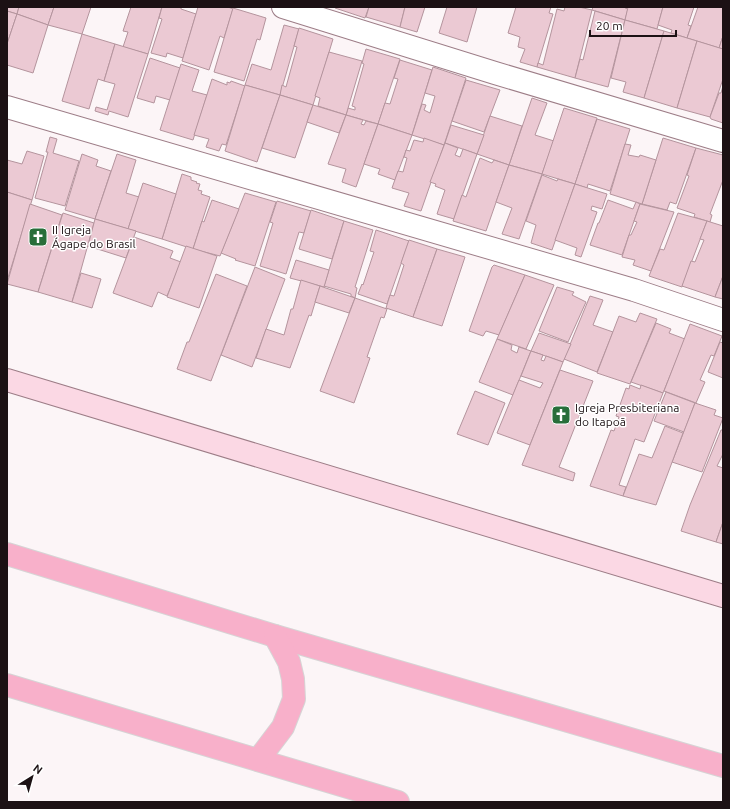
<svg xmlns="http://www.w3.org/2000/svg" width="730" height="809" viewBox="0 0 730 809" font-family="Ubuntu,sans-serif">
  <rect width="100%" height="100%" fill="#fcf5f7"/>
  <g fill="#ebc9d3" stroke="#b4949d">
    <polygon points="7,7 19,7 17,14 7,11"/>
    <polygon points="19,7 54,7 48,25 17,14"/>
    <polygon points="54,7 91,7 82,34 48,25"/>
    <polygon points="131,7 162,7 148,54 123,47 128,32 123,31"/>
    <polygon points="162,7 181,7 181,9 196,14 183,58 167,53 166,57 151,53 162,19 159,18"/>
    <polygon points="198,7 228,7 233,9 224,38 220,36 209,70 182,61"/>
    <polygon points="335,7 369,7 365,18 335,8"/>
    <polygon points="369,7 405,7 400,27 366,17"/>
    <polygon points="405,7 425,7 417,32 400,27"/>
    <polygon points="447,7 477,7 467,42 439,33"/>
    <polygon points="516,7 551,7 549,13 553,14 537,67 520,62 525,49 518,47 520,37 508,33"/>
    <polygon points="565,7 579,7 592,10 575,78 537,67 538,63 543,65 557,9 564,11"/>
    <polygon points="593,7 625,7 625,8 628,9 625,20 592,10"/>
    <polygon points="628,7 663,7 657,29 625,20"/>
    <polygon points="663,7 694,7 688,25 691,26 687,38 671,33 672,30 658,25"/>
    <polygon points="698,7 723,7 723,36 719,48 687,38"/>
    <polygon points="233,8 266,18 260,40 257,39 244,81 214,72"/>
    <polygon points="7,11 17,14 7,44"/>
    <polygon points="595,11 625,20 608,87 575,78 580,59 583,60"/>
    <polygon points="17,14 48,25 33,73 7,65 7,44"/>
    <polygon points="625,20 664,31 644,98 623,92 626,82 611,78"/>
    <polygon points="284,25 299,29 280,95 245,85 252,64 271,70"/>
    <polygon points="299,28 333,39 313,105 280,95 282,85 286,87 297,47 294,46"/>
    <polygon points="664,31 697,41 677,108 644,98"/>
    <polygon points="82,34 115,44 104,81 98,79 89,109 62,101"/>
    <polygon points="723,36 723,49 719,48"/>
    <polygon points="697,41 723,49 723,79 710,117 677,108"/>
    <polygon points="115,44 148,54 128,117 109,111 108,115 95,111 96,107 107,110 115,84 104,81"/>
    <polygon points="366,49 400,59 378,124 346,115 348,108 355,110 355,107 352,106 364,64 362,63"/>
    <polygon points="329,52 362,61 346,115 318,106 320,98 315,96"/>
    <polygon points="150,58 180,68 170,100 156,96 154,103 137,98"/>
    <polygon points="400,60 432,70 412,135 378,124 385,103 390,104 398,79 394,78"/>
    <polygon points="181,64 199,70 192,91 207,95 193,140 160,130"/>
    <polygon points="433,67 466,78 444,145 412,135 422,104 426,105 424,110 430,113 435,96 425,93"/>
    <polygon points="212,79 227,85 227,82 230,83 231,81 245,86 226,145 222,144 219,151 206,147 209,139 194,135"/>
    <polygon points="466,80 500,90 484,132 452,121"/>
    <polygon points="245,85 280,95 257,162 225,151"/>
    <polygon points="723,86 723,123 711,119 710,117 719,93 721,93"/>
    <polygon points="280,95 313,105 295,158 262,148"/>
    <polygon points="532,98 547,103 535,135 554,141 542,174 509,165"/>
    <polygon points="313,105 346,115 339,133 307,122"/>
    <polygon points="564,108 597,118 575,184 542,174"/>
    <polygon points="346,115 363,120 361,124 364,125 366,121 378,124 356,187 342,182 346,169 328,164"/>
    <polygon points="490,116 522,126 509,165 477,154"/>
    <polygon points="597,119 630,129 610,191 588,184 587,188 575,184"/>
    <polygon points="378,124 412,135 395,180 378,174 380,169 364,164"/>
    <polygon points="451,125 484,135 477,154 445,143"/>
    <polygon points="50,137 57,139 53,153 79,161 65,206 35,198 48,152 46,152"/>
    <polygon points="424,138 444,145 421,211 404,206 409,193 392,188 398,171 403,172 407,158 404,157 406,150 410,151 414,140 423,142"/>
    <polygon points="663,138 696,148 676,204 670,202 667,210 642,204"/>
    <polygon points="445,143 458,148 455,155 460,157 463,149 477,154 454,219 437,214 445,190 435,186 436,184 430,182"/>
    <polygon points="625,144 631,145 628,155 639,157 640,155 656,160 642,204 610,194"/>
    <polygon points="696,148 723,155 723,180 710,214 712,215 710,222 694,217 695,214 677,208 689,176 687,175"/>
    <polygon points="27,151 44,156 32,200 7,192 7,160 22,164"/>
    <polygon points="82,154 98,160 96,166 111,171 95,219 65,210"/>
    <polygon points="117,154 136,160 126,193 139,197 128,229 95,219"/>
    <polygon points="480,158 492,163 494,160 509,165 486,231 453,221 462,195 466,197"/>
    <polygon points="509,165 542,174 519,239 502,234 512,208 496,202"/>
    <polygon points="182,174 191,177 191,180 197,182 196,183 200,184 198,190 202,191 201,194 210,197 193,249 162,239"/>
    <polygon points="542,175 557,181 558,179 575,184 552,250 531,243 536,225 526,221"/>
    <polygon points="143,183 176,194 162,239 128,229"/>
    <polygon points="575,184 607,194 602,209 592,206 591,210 597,212 581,257 575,255 577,248 555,240"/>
    <polygon points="7,192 32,200 7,281"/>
    <polygon points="245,193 276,202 255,266 235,260 236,259 221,253"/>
    <polygon points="212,200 239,209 220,256 193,249 202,221 204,222"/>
    <polygon points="608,200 633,209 636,202 640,204 622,255 590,245 598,223 599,223"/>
    <polygon points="277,201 311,211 304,233 299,232 286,274 260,266 273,223 270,222"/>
    <polygon points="30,204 62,215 38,292 7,284"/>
    <polygon points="640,204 674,212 651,271 633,265 635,260 622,257 629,235 631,235 637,222 634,221"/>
    <polygon points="311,210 344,221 332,259 299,249"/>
    <polygon points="63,213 94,223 72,302 38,292"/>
    <polygon points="678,213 707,221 682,287 649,276 660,249 664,250"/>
    <polygon points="95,219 136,231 126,258 88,246"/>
    <polygon points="344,221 373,230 355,287 357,288 355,298 351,296 351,294 324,286"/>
    <polygon points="707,221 723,226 723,276 715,297 682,286 691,261 695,262 704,240 700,239"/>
    <polygon points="376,230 409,241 387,304 358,294 362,284 363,285 374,252 370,251"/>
    <polygon points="134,237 173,251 170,258 181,262 167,296 158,292 152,307 113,293"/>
    <polygon points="409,240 437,249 413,317 386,308 390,295 394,296 404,265 401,263"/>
    <polygon points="186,246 217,256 199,308 167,297"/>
    <polygon points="437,249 465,257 442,326 413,317"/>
    <polygon points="296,260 329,270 324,287 290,278"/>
    <polygon points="494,265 525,275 499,335 486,331 483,336 469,331 492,267"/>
    <polygon points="255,267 285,279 252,367 221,355"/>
    <polygon points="81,273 101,279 92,308 72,302"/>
    <polygon points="216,274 247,286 211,381 177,369 187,342 189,342"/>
    <polygon points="525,275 554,285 526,349 497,339"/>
    <polygon points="723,276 723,299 715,297"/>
    <polygon points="301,280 320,286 311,316 309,315 290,368 256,358 266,329 284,335 291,309 293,309"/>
    <polygon points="320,286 355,298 349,313 315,302"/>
    <polygon points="557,287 574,292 572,295 586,302 568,342 539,331"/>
    <polygon points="590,296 603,300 593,325 613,332 597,372 564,359"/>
    <polygon points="355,298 387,309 384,318 381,317 367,357 370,358 354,403 320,391"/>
    <polygon points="640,313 657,319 630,384 597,373 619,316 636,322"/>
    <polygon points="656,323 671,329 669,333 685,339 663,393 631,382"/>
    <polygon points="690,324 722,336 714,356 711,355 700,380 705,382 696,403 664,391"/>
    <polygon points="539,333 571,344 563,362 531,351"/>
    <polygon points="497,339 512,345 511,350 517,353 519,347 531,351 513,395 479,382"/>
    <polygon points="720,342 723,343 723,378 708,372"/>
    <polygon points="531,351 543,355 541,360 544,361 546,356 563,362 530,445 497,433 519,380 540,388 543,383 521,376"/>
    <polygon points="560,370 593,381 559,467 575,473 573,481 522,465"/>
    <polygon points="630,385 640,389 641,385 663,393 644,442 635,439 619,485 626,487 623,496 590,486 611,430 614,431 619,417 616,416 626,388 629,389"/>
    <polygon points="475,391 505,403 488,445 457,434"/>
    <polygon points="666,392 695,403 684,432 654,421"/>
    <polygon points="695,403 716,410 714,415 723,418 702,472 672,462"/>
    <polygon points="665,426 683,433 656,505 623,496 639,454 652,458"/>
    <polygon points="721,430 723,430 723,454 717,466 723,468 723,522 716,542 681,531 690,505"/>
    <polygon points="723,522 723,544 716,542"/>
  </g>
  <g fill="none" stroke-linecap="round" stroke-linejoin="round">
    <defs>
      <g id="street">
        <polyline points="283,7 495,73 723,141"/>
        <polyline points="7,107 634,290 723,320"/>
      </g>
      <polyline id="secondary" points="7,380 723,596"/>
      <g id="primary">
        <polyline points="7,554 275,636 723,766"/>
        <polyline points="7,685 398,802"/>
        <polyline points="258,760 283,727 294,699 293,679 289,662 275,636"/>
      </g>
    </defs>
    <use href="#street" stroke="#9d7d87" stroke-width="24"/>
    <use href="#secondary" stroke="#9d7d87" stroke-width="24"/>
    <use href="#primary" stroke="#d6d4d5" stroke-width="24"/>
    <use href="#street" stroke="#fff" stroke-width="22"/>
    <use href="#secondary" stroke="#fbd8e4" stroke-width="22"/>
    <use href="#primary" stroke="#f8b0ca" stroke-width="22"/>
  </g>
  <defs>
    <symbol id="church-square" viewBox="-11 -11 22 22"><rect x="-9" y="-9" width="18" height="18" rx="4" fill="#286e3a" stroke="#fff"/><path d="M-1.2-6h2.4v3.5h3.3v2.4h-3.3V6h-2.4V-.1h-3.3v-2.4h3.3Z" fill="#fff"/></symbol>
  </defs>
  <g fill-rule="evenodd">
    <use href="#church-square" x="27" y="226" width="22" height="22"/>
    <use href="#church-square" x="550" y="404" width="22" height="22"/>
  </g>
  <g text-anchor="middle" stroke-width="3" stroke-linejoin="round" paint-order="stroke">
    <g font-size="12" fill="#1c1114" stroke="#fff" text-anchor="start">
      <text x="52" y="234">II Igreja<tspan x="52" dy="14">Ágape do Brasil</tspan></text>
      <text x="575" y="412">Igreja Presbiteriana<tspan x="575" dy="14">do Itapoã</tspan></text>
    </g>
  </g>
  <rect width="730" height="809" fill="none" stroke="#1c1114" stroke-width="16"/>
  <g transform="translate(32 777) rotate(37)" stroke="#ffffff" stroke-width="3" paint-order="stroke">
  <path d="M0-3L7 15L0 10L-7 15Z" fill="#1c1114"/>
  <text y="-6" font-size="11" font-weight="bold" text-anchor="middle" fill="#1c1114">N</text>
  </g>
  <path d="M590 30v6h86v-6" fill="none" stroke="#1c1114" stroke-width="2"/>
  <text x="596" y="30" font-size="12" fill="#1c1114" stroke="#ffffff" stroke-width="3" paint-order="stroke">20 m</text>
</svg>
